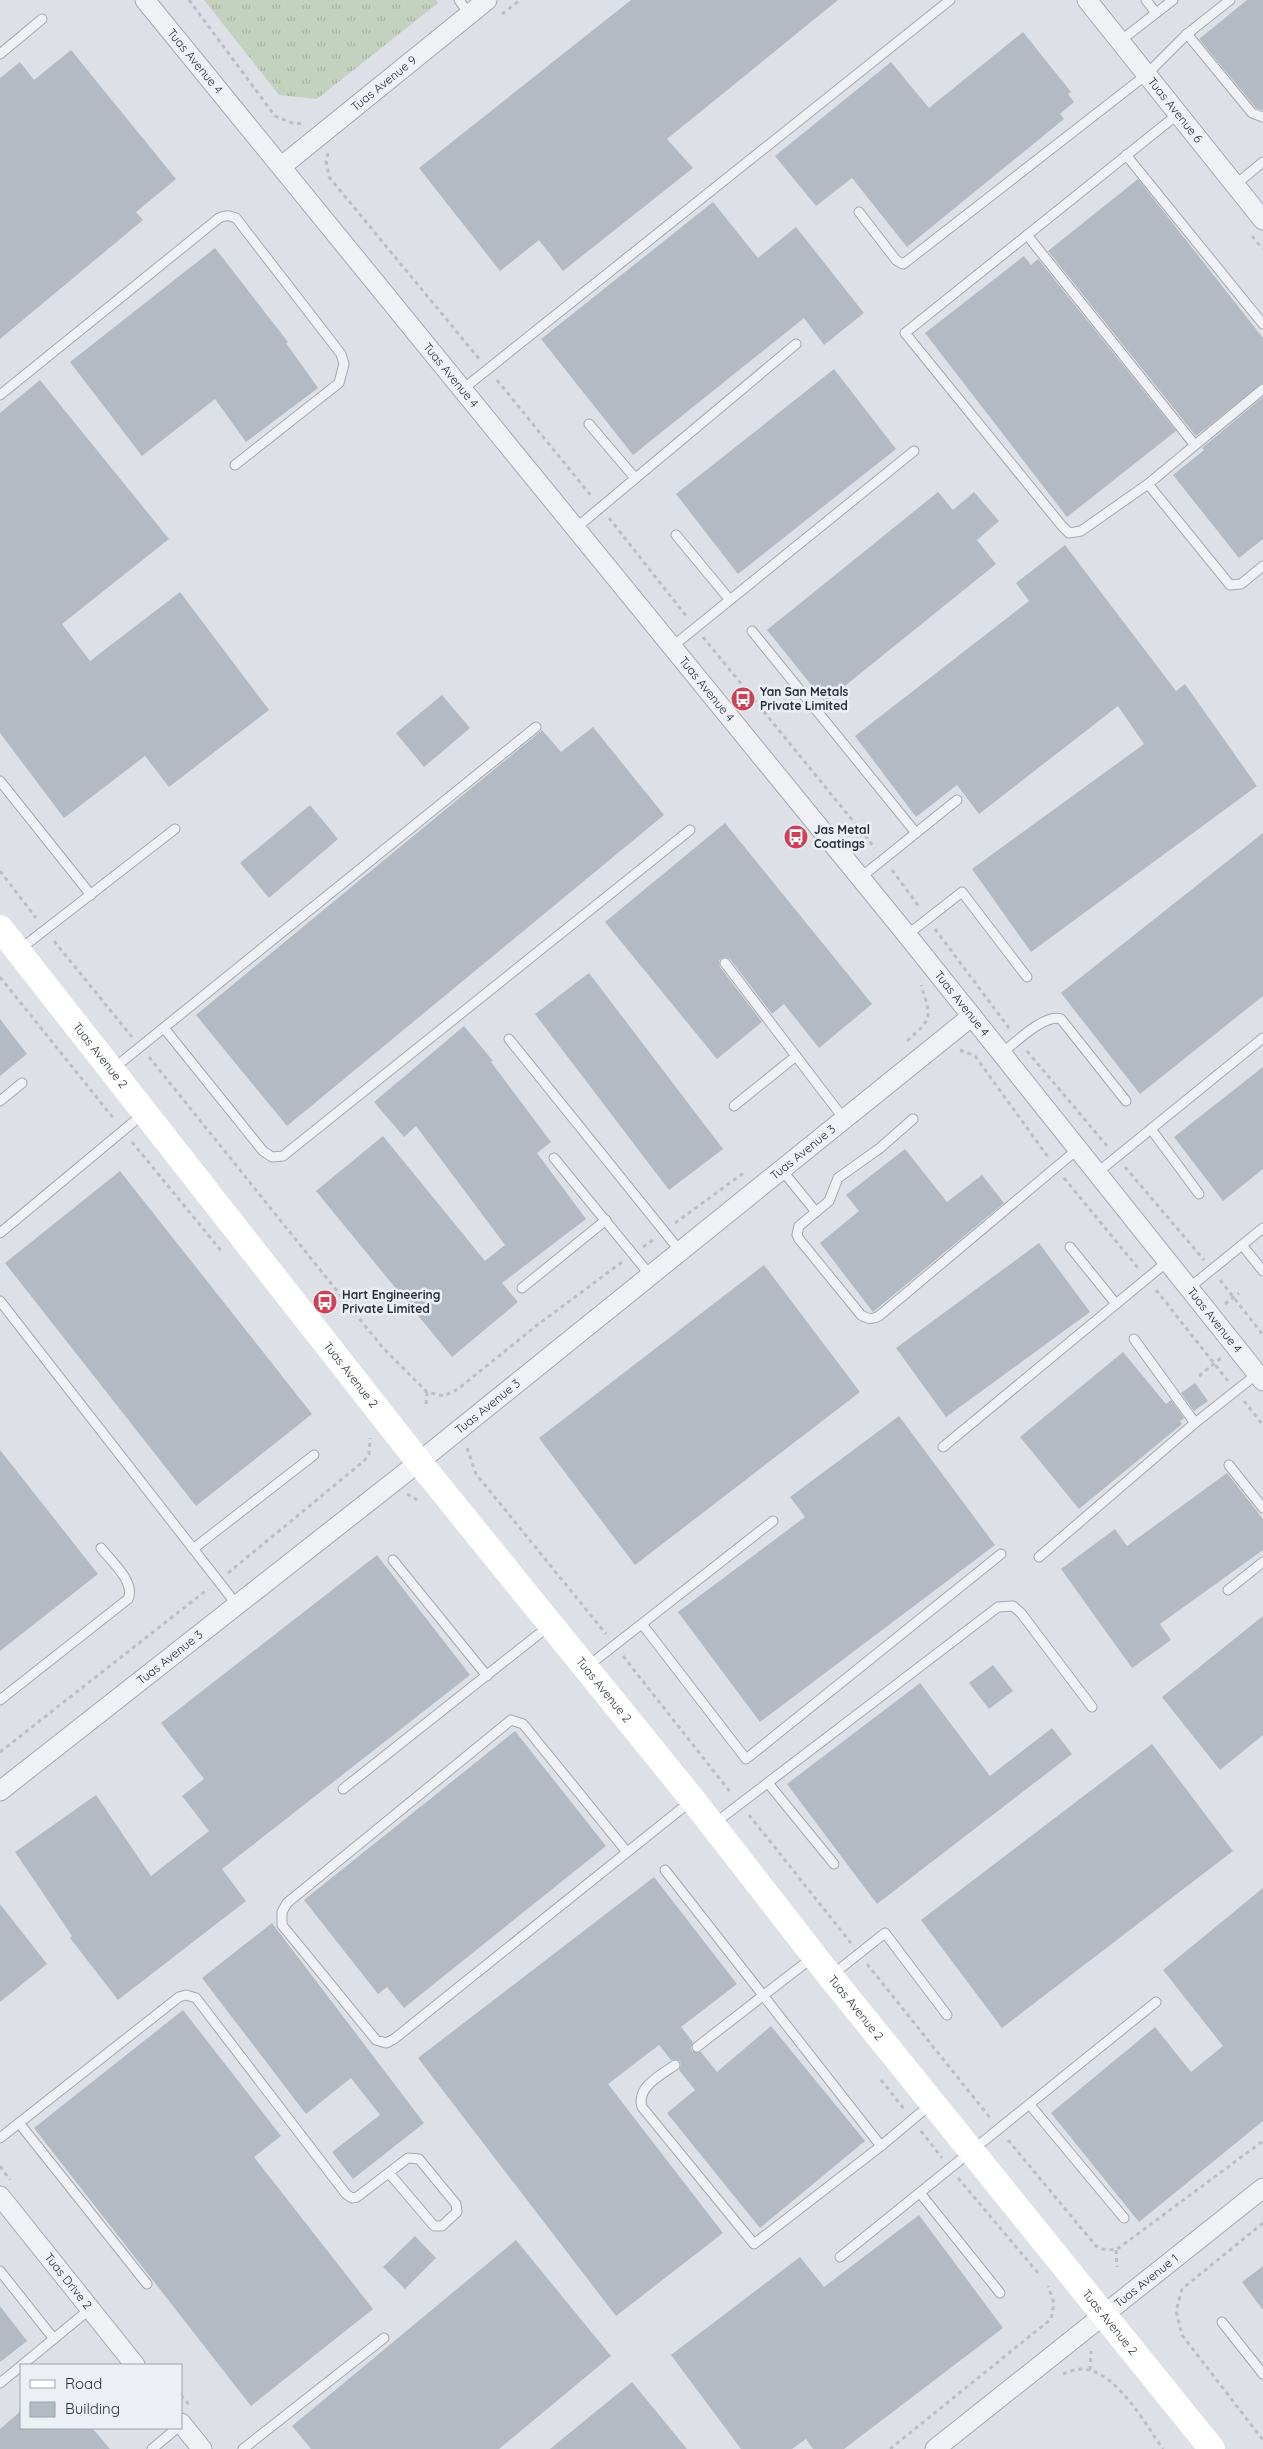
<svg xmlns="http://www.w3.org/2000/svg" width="1263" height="2449" viewBox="0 0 1263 2449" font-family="Quicksand,sans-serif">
  <defs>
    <pattern id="grass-tufts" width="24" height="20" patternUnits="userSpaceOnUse" patternTransform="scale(1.25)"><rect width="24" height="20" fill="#c3d1be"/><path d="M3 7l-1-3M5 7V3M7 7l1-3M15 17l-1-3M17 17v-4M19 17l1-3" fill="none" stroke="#a8b4a4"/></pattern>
  </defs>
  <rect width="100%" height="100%" fill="#dde1e7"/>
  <polygon fill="url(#grass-tufts)" points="204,0 436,0 438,3 317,99 279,95"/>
  <g fill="#b4bac3">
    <polygon points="631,0 838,0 667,139 693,168 563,271 539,240 500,271 419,168"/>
    <polygon points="1247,0 1263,0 1263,110 1256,108 1199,39"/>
    <polygon points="1023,32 1071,92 1068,94 1074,102 1060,114 1064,119 907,247 852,178 816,206 775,156 891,62 929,108"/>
    <polygon points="71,50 176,179 136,212 143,220 0,339 0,78 20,62 34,80"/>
    <polygon points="1138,179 1263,338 1263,383 1196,436 1048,251"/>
    <polygon points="713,202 758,258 796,227 864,313 824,345 804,318 633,455 541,339"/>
    <polygon points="215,248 288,342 286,343 318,388 246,442 215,399 142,456 70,362"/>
    <polygon points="1024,256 1031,265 1038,259 1176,431 1067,517 925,333"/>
    <polygon points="834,369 896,449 738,574 676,494"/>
    <polygon points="40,380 169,539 62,624 90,661 180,592 269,710 169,787 145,756 64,818 0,733 0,413"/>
    <polygon points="1263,397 1263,539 1239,558 1173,475 1204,450 1202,448"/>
    <polygon points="938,492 953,510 974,492 999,521 977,540 996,564 825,702 767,630"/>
    <polygon points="1065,545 1176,691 1185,684 1257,786 1031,952 972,869 1144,744 1118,706 979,814 957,785 916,817 855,736 1029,601 1016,583"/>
    <polygon points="442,695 470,728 424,767 396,733"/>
    <polygon points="593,727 664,815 287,1126 196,1015 542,730 561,752"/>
    <polygon points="310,805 338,839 269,898 240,863"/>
    <polygon points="725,823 872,1004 819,1048 784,1004 772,1014 730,959 725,957 719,960 720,967 762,1022 717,1059 605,922"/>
    <polygon points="1263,833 1263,996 1140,1094 1061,993"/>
    <polygon points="589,973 723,1149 669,1190 535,1014"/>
    <polygon points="0,1019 27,1054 0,1076"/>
    <polygon points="464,1026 493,1061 491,1062 551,1142 537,1153 586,1219 502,1283 518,1302 452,1357 316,1191 383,1136 485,1261 505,1245 416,1126 404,1137 374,1102"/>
    <polygon points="1263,1067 1263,1169 1223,1201 1174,1137"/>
    <polygon points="905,1149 947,1202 982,1175 1004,1203 873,1312 820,1243 859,1211 846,1195"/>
    <polygon points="120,1171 312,1414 196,1506 5,1263"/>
    <polygon points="1039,1243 1090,1312 946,1417 896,1348"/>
    <polygon points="764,1265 860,1392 635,1565 539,1438"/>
    <polygon points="1123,1352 1166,1404 1171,1400 1184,1418 1180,1421 1182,1424 1079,1509 1020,1437"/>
    <polygon points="1195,1383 1208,1401 1194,1411 1181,1393"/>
    <polygon points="899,1416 995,1545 760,1722 678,1612 805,1517 790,1497"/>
    <polygon points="0,1450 98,1574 0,1651"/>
    <polygon points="1227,1473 1263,1519 1263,1550 1160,1624 1171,1640 1132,1668 1061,1569 1115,1529 1127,1546"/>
    <polygon points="377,1555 470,1675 222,1869 246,1901 118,2000 70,1938 72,1936 15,1852 96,1795 151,1876 209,1831 182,1796 204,1779 161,1723"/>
    <polygon points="1263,1616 1263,1735 1220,1770 1162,1697"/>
    <polygon points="993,1665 1013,1691 989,1709 969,1683"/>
    <polygon points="920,1683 990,1776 1052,1728 1072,1754 877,1904 787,1784"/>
    <polygon points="515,1731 606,1846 404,2008 387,1987 378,1994 304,1900"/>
    <polygon points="1152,1744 1233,1851 1002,2028 921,1920"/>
    <polygon points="654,1877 737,1984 681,2027 693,2042 691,2047 692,2051 701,2052 717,2072 771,2026 865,2141 760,2228 667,2113 695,2090 679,2070 681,2065 680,2061 675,2059 671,2060 659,2045 608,2084 723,2233 616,2316 418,2058"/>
    <polygon points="1263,1888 1263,2121 1139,2222 1051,2113 1155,2027 1191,2072 1223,2046 1163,1970"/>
    <polygon points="0,1904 47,1964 0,2002"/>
    <polygon points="272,1923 424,2123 353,2179 332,2152 380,2115 351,2078 306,2114 202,1978"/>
    <polygon points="183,2010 281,2136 254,2157 373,2309 251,2406 34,2128"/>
    <polygon points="919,2215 1003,2328 844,2449 813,2449 806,2439 792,2449 741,2449 671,2355 800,2257 824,2287"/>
    <polygon points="415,2236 436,2258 405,2289 383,2267"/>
    <polygon points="516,2240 611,2356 499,2449 311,2449 292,2426"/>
    <polygon points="1263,2266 1263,2310 1242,2282"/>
    <polygon points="0,2306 27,2341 0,2362"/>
    <polygon points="632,2382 687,2449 550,2449"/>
    <polygon points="21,2411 21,2428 92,2428 110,2449 0,2449 0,2429"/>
  </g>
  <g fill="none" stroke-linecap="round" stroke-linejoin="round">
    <defs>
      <g id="lane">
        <polyline points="459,0 469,14"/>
        <polyline points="1146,0 1156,13"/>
        <polyline points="1187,34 1252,113 1263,117"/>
        <polyline points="1120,41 1173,0"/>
        <polyline points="0,54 42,19"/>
        <polyline points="1178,114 905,333 1062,526 1069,533 1081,531 1148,484 1263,389"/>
        <polyline points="1126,155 1263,324"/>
        <polyline points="1235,185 1263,162"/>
        <polyline points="859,212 896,260 903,264 906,262 1146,75 1187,34 1230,0"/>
        <polyline points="1027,235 1194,444"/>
        <polyline points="463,389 950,0"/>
        <path d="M 0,395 L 219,218 C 225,215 229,215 236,218 L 341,354 L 344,364 L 339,383 L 235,465"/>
        <polyline points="589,424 635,478"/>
        <polyline points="1148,484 1230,585 1241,584 1263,566"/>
        <polyline points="576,528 796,344"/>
        <polyline points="676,535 730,600"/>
        <polyline points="752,631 916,833"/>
        <polyline points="673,646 914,451"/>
        <polyline points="0,781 91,895"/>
        <polyline points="860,878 957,800"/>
        <polyline points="907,935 962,892 1027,977"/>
        <polyline points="19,950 175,829"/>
        <polyline points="725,963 844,1119"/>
        <polyline points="164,1028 263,1151 272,1157 283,1156 690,830"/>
        <polyline points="509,1039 680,1251"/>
        <path d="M 1002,1053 C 1015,1043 1045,1013 1061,1019 L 1126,1101"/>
        <polyline points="114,1068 536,727"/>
        <polyline points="0,1101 22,1083"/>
        <polyline points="734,1106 796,1056"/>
        <path d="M 913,1119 L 880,1148 L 838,1178 L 829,1201 L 799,1226 L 797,1235 L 799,1239 L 861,1315 C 868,1319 872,1320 879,1316 L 1079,1148"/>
        <polyline points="1151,1129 1199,1194"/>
        <polyline points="554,1158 650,1275"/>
        <polyline points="781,1169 816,1212"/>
        <polyline points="1098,1172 1263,1038"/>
        <polyline points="0,1233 143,1114"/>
        <polyline points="1242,1245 1263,1271"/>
        <polyline points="1070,1247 1116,1304"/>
        <polyline points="522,1288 606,1220"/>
        <polyline points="1189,1288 1263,1228"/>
        <polyline points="0,1301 237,1605"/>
        <polyline points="1134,1339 1195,1423"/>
        <polyline points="943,1447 1168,1261"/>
        <polyline points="1229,1465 1263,1508"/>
        <polyline points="193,1549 314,1455"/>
        <polyline points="1039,1557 1195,1423 1257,1374"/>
        <polyline points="393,1560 487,1676"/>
        <polyline points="1228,1590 1263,1562"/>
        <polyline points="642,1624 746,1759 1001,1554"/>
        <polyline points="588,1666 773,1521"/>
        <path d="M 0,1700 L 128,1599 C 136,1582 110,1560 101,1548"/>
        <polyline points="768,1783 834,1864"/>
        <polyline points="343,1789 549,1626"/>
        <polyline points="715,1823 998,1607 1013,1606 1021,1613 1092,1707"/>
        <polyline points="627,1852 523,1724 511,1720 287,1903 282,1912 282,1925 376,2040 386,2043 394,2039 691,1801"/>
        <polyline points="665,1870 881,2146"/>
        <polyline points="832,1975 885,1933 947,2015"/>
        <polyline points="697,2047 813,1957"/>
        <path d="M 675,2065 C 661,2075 636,2087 642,2107 L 754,2244 L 881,2146 L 931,2104"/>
        <polyline points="1030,2105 1124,2218"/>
        <polyline points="19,2123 147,2284"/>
        <polyline points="0,2138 179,1997 186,1995 196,1998 346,2194 352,2198 357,2197 408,2158 419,2159 456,2204 457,2212 442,2226 434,2226 389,2173"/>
        <polyline points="920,2193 1000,2293"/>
        <polyline points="840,2257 1156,2002"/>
        <polyline points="0,2271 54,2339"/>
        <polyline points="1222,2322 1263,2374"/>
        <polyline points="22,2365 90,2309"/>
        <polyline points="0,2383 21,2366"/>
        <polyline points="152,2449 177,2428"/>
        <polyline points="243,2449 384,2338"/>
      </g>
      <g id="street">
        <path id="s1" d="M 145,0 L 907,935 L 1263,1381"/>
        <path id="s2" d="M 1087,0 L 1263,220"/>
        <path id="s3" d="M 282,166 L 487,0"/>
        <path id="s4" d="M 0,1791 L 419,1462 L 972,1016"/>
        <path id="s5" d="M 0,2196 L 135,2365"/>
        <polyline points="181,2423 202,2449"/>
        <path id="s6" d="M 935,2449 L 1263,2188"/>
      </g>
    </defs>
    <use href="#lane" stroke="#a3a8b1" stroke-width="11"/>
    <use href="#street" stroke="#a3a8b1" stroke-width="21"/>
    <g stroke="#bbbfc5" stroke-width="3" stroke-dasharray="4 4" stroke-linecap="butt">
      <polyline points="189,0 275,116 295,124 303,123"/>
      <polyline points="502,14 520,0"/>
      <polyline points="328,153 326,161 329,177 480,360"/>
      <polyline points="1252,236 1263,249"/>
      <polyline points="497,380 592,497"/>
      <polyline points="609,518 687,617"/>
      <polyline points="703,637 875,848"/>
      <polyline points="892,870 920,908"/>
      <polyline points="0,871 36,918"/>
      <polyline points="935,929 1009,1028"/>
      <polyline points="54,941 132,1037"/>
      <polyline points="0,977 114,1119"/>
      <path d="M 907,1041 C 934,1017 931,1018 921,985"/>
      <polyline points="960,1050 975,1056 1048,1157"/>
      <polyline points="1027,1051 1108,1147"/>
      <polyline points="149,1057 383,1348 427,1392 444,1396 458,1389 536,1326 622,1262"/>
      <polyline points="132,1142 223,1253"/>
      <polyline points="1125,1167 1204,1260"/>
      <polyline points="1064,1178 1138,1268"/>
      <polyline points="675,1223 745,1172"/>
      <polyline points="643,1247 654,1239"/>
      <polyline points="1220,1280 1263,1335"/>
      <polyline points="1156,1290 1228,1381"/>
      <polyline points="1225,1304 1239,1293"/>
      <polyline points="1199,1376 1221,1358"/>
      <polyline points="1244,1401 1263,1425"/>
      <polyline points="426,1404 427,1392"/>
      <polyline points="467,1448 476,1474 606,1634"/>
      <polyline points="407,1494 419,1501"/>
      <polyline points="228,1573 364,1461 369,1454 370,1438"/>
      <polyline points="623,1656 731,1793"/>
      <polyline points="0,1752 208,1589"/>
      <polyline points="749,1815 851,1943"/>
      <polyline points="867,1964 991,2119"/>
      <polyline points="881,2080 904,2109"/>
      <polyline points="921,2131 942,2158"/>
      <polyline points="1008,2140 1096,2246 1103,2249 1116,2250 1263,2141"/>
      <polyline points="0,2166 10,2180"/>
      <polyline points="958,2178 1038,2273"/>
      <polyline points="1263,2223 1182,2289 1176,2311 1182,2335 1263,2440"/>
      <polyline points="1116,2250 1117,2267"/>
      <polyline points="1090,2370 1091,2351"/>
      <path d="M 1063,2374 C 1068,2372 1075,2369 1082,2369 C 1116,2370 1145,2424 1163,2449"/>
      <polyline points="181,2395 190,2406"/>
      <polyline points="890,2449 1051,2319 1054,2303 1048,2286"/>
    </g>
    <use href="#lane" stroke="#eff1f5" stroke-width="9"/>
    <use href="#street" stroke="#eff1f5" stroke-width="19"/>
    <path stroke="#fff" stroke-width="26" id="s7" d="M 0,928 L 419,1462 L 693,1800 L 830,1976 L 1212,2449"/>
  </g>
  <defs>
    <symbol id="bus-disc" viewBox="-11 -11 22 22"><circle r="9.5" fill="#cd4156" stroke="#ecf0f5"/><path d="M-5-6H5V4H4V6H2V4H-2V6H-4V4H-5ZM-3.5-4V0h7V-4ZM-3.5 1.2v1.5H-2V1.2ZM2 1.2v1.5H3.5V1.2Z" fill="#fff"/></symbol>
  </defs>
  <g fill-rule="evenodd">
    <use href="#bus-disc" x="729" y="685" width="28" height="28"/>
    <use href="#bus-disc" x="782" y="823" width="28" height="28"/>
    <use href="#bus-disc" x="311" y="1288" width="28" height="28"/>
  </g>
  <g text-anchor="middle" stroke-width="5" stroke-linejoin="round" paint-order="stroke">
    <g font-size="12" fill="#272f3d" stroke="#ecf0f5">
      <text dy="4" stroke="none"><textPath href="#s1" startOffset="79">Tuas Avenue 4</textPath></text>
      <text dy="4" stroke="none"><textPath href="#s3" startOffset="131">Tuas Avenue 9</textPath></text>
      <text dy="4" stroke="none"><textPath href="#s2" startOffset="141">Tuas Avenue 6</textPath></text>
      <text dy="4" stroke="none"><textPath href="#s1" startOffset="484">Tuas Avenue 4</textPath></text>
      <text dy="4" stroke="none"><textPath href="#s1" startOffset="889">Tuas Avenue 4</textPath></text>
      <text dy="4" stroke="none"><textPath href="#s1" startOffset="1294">Tuas Avenue 4</textPath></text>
      <text dy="4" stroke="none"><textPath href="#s7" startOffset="162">Tuas Avenue 2</textPath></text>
      <text dy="4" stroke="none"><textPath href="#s4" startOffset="1026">Tuas Avenue 3</textPath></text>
      <text dy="4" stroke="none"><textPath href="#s1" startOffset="1699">Tuas Avenue 4</textPath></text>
      <text dy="4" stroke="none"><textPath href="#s7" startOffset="568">Tuas Avenue 2</textPath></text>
      <text dy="4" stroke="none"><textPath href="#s4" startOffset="621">Tuas Avenue 3</textPath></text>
      <text dy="4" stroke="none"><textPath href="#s4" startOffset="216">Tuas Avenue 3</textPath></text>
      <text dy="4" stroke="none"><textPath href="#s7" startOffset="972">Tuas Avenue 2</textPath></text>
      <text dy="4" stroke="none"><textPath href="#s7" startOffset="1378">Tuas Avenue 2</textPath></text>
      <text dy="4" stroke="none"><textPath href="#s5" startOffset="109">Tuas Drive 2</textPath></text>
      <text dy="4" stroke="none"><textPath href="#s6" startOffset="270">Tuas Avenue 1</textPath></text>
      <text dy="4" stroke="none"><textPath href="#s7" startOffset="1782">Tuas Avenue 2</textPath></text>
    </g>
    <g font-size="12" font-weight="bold" fill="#272f3d" stroke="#ecf0f5" text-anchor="start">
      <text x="760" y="696">Yan San Metals<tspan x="760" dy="14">Private Limited</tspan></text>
      <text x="814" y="834">Jas Metal<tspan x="814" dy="14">Coatings</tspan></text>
      <text x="342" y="1299">Hart Engineering<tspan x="342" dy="14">Private Limited</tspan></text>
    </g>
  </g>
  <rect x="20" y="2364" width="162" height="65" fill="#ecf0f5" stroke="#9da3ab"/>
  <rect x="30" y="2380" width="25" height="8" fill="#ffffff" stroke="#9da3ab"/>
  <text x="65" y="2389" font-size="15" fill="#272f3d">Road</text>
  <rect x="30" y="2402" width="25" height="15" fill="#b4bac3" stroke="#9da3ab"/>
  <text x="65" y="2414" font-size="15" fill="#272f3d">Building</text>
</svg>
